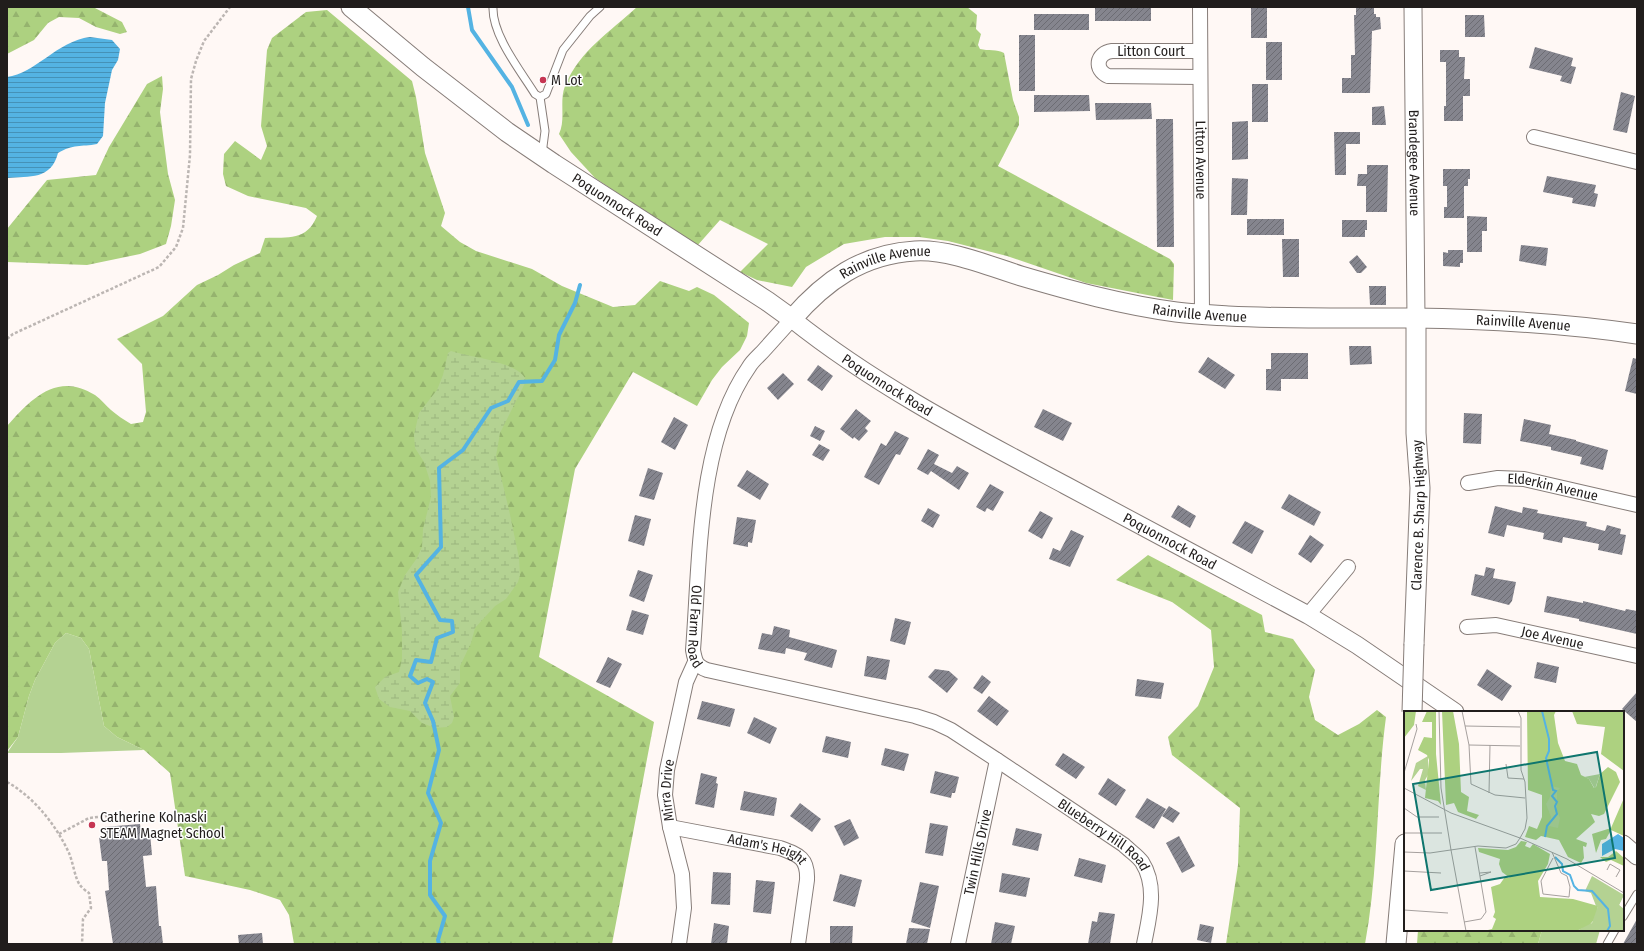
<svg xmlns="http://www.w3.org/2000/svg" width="1644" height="951" viewBox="0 0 1644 951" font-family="'Fira Sans Condensed',sans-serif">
  <defs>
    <pattern id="forest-firs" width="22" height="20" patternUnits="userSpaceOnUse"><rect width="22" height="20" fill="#add180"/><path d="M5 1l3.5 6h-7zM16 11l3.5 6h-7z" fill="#95b36e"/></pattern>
    <pattern id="wetland-marsh" width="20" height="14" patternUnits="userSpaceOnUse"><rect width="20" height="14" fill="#b4d292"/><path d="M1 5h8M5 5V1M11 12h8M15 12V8" fill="none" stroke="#9ab47d"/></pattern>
    <pattern id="water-rules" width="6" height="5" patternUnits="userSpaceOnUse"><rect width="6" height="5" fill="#54b3e3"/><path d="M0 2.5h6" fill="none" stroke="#4591b7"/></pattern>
    <pattern id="building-hatch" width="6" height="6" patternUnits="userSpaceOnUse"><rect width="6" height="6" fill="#85858e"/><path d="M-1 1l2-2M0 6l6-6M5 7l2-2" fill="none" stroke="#6c6c73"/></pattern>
  </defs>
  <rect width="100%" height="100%" fill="#fff8f5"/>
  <g fill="#b4d292">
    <polygon points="66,633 81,638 89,649 104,726 117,737 144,750 61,753 7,753 18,737 29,696 35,680 55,643"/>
    <polygon points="1542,930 1600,930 1596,944 1538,944"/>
  </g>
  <g fill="url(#forest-firs)">
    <polygon points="7,7 93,7 122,22 127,32 120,34 96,27 79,18 59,17 48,23 34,40 7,54"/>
    <path d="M 637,7 L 967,7 L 977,15 L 976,29 L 981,34 L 978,45 L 980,49 C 988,51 997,49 1004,53 L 1013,100 L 1019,117 L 1019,125 L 998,166 L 1170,259 L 1174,264 L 1173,300 L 1086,283 L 1007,256 L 948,241 L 919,237 L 885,237 L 844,244 L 806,267 L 792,287 L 757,280 L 740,272 L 768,244 L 720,220 L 697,246 L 595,178 L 571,152 L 559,134 C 566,120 559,101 565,86 C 580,50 610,32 637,7 Z"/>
    <path d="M 327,10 L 412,81 L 416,97 L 425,153 L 445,213 L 441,226 L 460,242 L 476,251 L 532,269 L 562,286 L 613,307 L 635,305 L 660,281 L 689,291 L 697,287 L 714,295 L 749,323 L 747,336 L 740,350 L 722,367 L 712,380 L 697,406 L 633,372 L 575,469 L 539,657 L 654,722 L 612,944 L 294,944 L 289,915 L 280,900 L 250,890 L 185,876 L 170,773 L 144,750 L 117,737 L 104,726 L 89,649 L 81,638 L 66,633 L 55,643 L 35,680 L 29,696 L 18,737 L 7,751 L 7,426 C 31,399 57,371 95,395 C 101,399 106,406 111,410 C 117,415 124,420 131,424 L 143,422 L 146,412 L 142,364 L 117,339 L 163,316 L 197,285 L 218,275 L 234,265 L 260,253 L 265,238 C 288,237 307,241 317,216 L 306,208 L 248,196 L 226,186 L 223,174 L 224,154 L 235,141 L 261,160 L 267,146 L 261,126 L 267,50 L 272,38 L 306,12 Z"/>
    <polygon points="162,76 163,89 160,112 168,174 175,200 171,226 166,244 140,254 87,265 7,262 7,229 47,180 96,175 109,147 147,84"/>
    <path d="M 1148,555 L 1262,615 L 1265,632 L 1293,639 L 1315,670 L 1309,697 L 1315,720 L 1338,735 L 1359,724 L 1377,710 L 1386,717 C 1376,792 1379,869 1365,944 L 1226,944 L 1238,865 L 1240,808 L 1172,755 L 1168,737 L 1198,706 L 1214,667 L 1211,630 L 1172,602 L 1116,580 Z"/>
    <polygon points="1418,930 1542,930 1538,944 1417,944"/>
  </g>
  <path fill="url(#wetland-marsh)" d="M 451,351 C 468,357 522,362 526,381 L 500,433 L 496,456 L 509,510 L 519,558 L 520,575 L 518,582 L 506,599 L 495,606 L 475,628 L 471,643 L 460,666 L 460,683 L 450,696 L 454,717 L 452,723 L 447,727 L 435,728 L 422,723 L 410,711 L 390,707 L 379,699 L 375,687 L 385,677 L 399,672 L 402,659 L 402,631 L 398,592 L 405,575 L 417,558 L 422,547 L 423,529 L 431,497 L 430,481 L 424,462 L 415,448 L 414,435 L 419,413 L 437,390 L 443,375 L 448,353 Z"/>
  <path fill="url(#water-rules)" d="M 90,37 L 112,40 L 120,49 L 118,60 L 112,70 L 105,103 L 103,136 L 97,144 C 81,147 73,144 58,153 C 51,180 30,176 7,178 L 7,77 C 35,74 57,41 90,37 Z"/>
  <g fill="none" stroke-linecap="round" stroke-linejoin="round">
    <g stroke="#54b3e3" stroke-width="4">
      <polyline points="468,7 472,30 512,87 528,125"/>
      <polyline points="439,944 438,940 445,916 430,895 430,861 441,823 428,793 439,750 433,721 425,703 433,682 427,679 418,683 410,676 416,660 431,662 437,638 453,632 452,621 440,620 416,575 441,547 439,468 463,450 491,408 508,401 519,382 542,381 555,360 559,335 575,303 580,285"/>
    </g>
  </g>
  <g fill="url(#building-hatch)">
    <rect x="1095" y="7" width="56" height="14"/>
    <rect x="1251" y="7" width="16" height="31"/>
    <polygon points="1356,7 1374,7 1374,14 1376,14 1376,17 1380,17 1381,29 1372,31 1370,93 1342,93 1342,78 1351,78 1351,55 1355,55 1354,15 1356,15"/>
    <rect x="1034" y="14" width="55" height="16"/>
    <polygon points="1465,15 1484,15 1485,37 1465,37"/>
    <rect x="1019" y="35" width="16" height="56"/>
    <rect x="1266" y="42" width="16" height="38"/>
    <polygon points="1535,47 1573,58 1571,66 1576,67 1571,84 1560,81 1562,76 1529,68"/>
    <polygon points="1440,50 1459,50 1459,57 1465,57 1464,79 1470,79 1470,96 1463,96 1463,121 1444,121 1444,106 1446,106 1446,62 1440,62"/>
    <rect x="1252" y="84" width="16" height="38"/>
    <polygon points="1621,92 1635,96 1627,133 1613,130"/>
    <polygon points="1034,95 1089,95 1090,111 1034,112"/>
    <polygon points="1095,103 1151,103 1152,119 1096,120"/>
    <polygon points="1384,106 1386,125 1372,125 1372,107"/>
    <polygon points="1156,119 1173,119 1174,247 1157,247"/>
    <polygon points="1248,121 1248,159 1232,160 1232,122"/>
    <polygon points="1334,132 1360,132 1360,144 1346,144 1346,175 1335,175"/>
    <polygon points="1367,165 1388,165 1387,212 1366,212 1366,186 1357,186 1358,174 1367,174"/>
    <polygon points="1443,169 1470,169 1470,179 1468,179 1468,186 1464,186 1464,218 1444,218 1444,207 1447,207 1447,186 1443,186"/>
    <polygon points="1547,176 1596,185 1594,193 1598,194 1595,207 1572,203 1573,198 1543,192"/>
    <polygon points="1232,178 1248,179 1247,215 1231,215"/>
    <polygon points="1467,216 1487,217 1487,231 1482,231 1482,252 1467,252"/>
    <rect x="1247" y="219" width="37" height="16"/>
    <polygon points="1342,220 1367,220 1367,230 1365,230 1365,237 1342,237"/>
    <polygon points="1282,239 1299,239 1299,277 1283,277"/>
    <polygon points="1521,245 1548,248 1546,266 1519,261"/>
    <polygon points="1448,250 1463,250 1463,263 1460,263 1460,267 1443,266 1443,252 1448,253"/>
    <polygon points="1357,255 1367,267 1361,273 1357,273 1349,262"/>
    <polygon points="1369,286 1386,286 1386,305 1370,305"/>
    <polygon points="1349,346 1371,346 1372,364 1350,365"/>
    <polygon points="1271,353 1308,353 1308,379 1281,379 1281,391 1266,390 1266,369 1271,369"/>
    <polygon points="1208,357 1235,375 1225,389 1198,372"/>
    <polygon points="1633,358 1637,359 1637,394 1625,391"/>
    <polygon points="818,365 833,376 822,391 807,380"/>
    <polygon points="783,373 794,384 778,400 767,388"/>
    <polygon points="856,409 871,421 865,428 868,431 859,441 854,437 853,439 840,429"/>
    <polygon points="1043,409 1072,423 1063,441 1034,427"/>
    <polygon points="1464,413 1482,414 1481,444 1463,443"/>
    <polygon points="674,417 688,425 675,450 661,442"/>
    <polygon points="1524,419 1551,425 1549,434 1576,440 1576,441 1608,450 1603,470 1580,464 1582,457 1551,450 1551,447 1520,441"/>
    <polygon points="815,426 825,431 820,441 810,436"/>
    <polygon points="895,431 909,438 900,455 896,454 879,485 864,477 881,443 886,446"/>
    <polygon points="819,444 830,450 823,461 812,455"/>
    <polygon points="928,449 939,455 934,464 952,473 957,466 969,473 959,490 931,471 928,475 917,469"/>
    <polygon points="648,468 663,473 654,500 639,496"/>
    <polygon points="747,470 769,484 760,500 737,486"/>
    <polygon points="990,484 1004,492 993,511 987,508 985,512 976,507"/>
    <polygon points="1289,494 1321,512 1314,526 1281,508"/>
    <polygon points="1178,505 1196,516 1190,528 1171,517"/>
    <polygon points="1495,506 1522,513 1523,507 1538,510 1537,513 1587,522 1586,526 1605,531 1607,525 1621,529 1620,534 1626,535 1622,555 1598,550 1599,544 1563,537 1562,543 1543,539 1544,533 1507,525 1504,537 1488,533"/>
    <polygon points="928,508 940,515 933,528 921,521"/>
    <polygon points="1040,511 1053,518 1042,539 1028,531"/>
    <polygon points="635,515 651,519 644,546 628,541"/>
    <polygon points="737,517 756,520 752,543 748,542 748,547 733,544"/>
    <polygon points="1245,521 1264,531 1252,554 1232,543"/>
    <polygon points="1071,530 1084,536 1070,567 1049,559 1053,548 1060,551"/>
    <polygon points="1310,535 1324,545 1311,563 1298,554"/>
    <polygon points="1486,567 1495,569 1493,578 1516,582 1512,601 1509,605 1471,595 1475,574 1484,576"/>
    <polygon points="638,570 653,575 644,602 629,596"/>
    <polygon points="1547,596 1583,603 1583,601 1625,611 1626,609 1637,611 1637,634 1579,621 1579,619 1544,612"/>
    <polygon points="632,610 649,615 643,635 626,630"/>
    <polygon points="895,618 911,622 905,645 890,641"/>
    <polygon points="774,626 790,630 789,637 837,650 832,668 804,660 807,653 786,648 785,654 758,649 762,633 772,635"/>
    <polygon points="867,656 890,660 886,680 864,676"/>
    <polygon points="608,657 622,664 610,688 596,682"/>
    <polygon points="1537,662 1559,667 1556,683 1534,678"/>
    <polygon points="935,669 949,671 958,679 947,693 928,677"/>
    <polygon points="1487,669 1512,686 1502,701 1477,685"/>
    <polygon points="982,675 991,682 982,694 973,688"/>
    <polygon points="1137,679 1164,683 1161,699 1135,696"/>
    <polygon points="1637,692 1637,722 1622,709"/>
    <polygon points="989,696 1009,711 997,726 977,711"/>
    <polygon points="702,701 735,709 730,727 697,719"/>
    <polygon points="754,717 777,728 770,744 747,733"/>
    <polygon points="826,736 851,742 848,758 822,752"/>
    <polygon points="885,748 909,754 904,771 881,765"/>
    <polygon points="1063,753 1085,767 1076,779 1055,765"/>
    <polygon points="935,771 959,777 955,793 952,793 951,798 930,793"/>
    <polygon points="701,773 717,777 716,783 718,784 714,808 695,804"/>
    <polygon points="1108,778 1126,790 1116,806 1098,794"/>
    <polygon points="744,791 777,798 774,816 740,810"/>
    <polygon points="1147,798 1166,809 1154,829 1135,817"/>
    <polygon points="800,803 821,819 812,832 790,816"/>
    <polygon points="1169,806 1180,813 1173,823 1162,816"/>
    <polygon points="850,819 859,838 844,846 834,826"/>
    <polygon points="930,823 948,826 943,856 925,853"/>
    <polygon points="140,824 141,833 150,833 152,855 143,856 146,887 156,886 159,926 161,926 163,944 113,944 105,891 109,890 107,861 102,861 99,837 105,836 104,827"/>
    <polygon points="1016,828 1042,834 1038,851 1012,845"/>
    <polygon points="1179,836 1195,866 1182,873 1166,843"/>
    <polygon points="1079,858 1106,865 1102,883 1074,876"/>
    <polygon points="713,872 731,873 730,905 711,904"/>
    <polygon points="1002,873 1030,878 1026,897 999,892"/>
    <polygon points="840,874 862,880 855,907 833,901"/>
    <polygon points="756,880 775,882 771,914 753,912"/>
    <polygon points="920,882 939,886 930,928 911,922"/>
    <polygon points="1099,912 1115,914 1110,944 1088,944 1092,921 1097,922"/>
    <polygon points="1637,919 1637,944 1623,944"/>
    <polygon points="995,922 1015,926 1011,944 991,944"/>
    <polygon points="714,923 729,926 727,944 711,944"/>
    <polygon points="1200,924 1214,927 1211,943 1197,940"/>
    <polygon points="830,926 853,926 852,944 830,944"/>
    <polygon points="909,928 930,929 927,944 906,944"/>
    <polygon points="262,933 263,944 239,944 238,935"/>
  </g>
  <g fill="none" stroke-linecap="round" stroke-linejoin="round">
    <defs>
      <g id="service">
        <path d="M 493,7 C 492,35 520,70 535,94 L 540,97"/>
        <polyline points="540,97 546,94 563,50 590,16 600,7"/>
        <polyline points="540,97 545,131 542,154"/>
        <polyline points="1623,917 1637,894"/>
        <polyline points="1607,944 1615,930"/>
      </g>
      <g id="minor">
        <path id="s1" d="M 1200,7 L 1202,314"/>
        <path d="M 1200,51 L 1112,51 C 1096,53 1094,70 1108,76 L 1200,77"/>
        <polyline points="1534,137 1637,162"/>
        <path id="s2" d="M 792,319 C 783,329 774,339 765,349 C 760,355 753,360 749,367 C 697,441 700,563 693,650 C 695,661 696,666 707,670 L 915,716 L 934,722 L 951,730 L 997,760 L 1124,845 C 1130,851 1138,856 1142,862 C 1158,887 1149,918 1144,944"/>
        <path id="s3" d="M 1468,483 L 1498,478 L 1524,479 L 1637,505"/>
        <polyline points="1308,615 1348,567"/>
        <path id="s4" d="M 1467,627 L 1496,625 L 1637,656"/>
        <path id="s5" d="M 670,827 L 780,848 C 799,855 808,858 807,880 L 798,944"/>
        <path id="s6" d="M 679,944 L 684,908 L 682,874 L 670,827 L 665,795 L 667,770 L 686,682 L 695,662"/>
        <path id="s7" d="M 958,944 L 997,760"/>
      </g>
      <g id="tertiary">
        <path id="s8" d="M 1413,7 L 1416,318"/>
        <path id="s9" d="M 792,319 C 876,386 971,435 1065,485 C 1146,528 1227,572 1308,615 L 1357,645 L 1455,712"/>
        <polyline points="1623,844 1637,856"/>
      </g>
      <g id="secondary">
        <path id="s10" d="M 351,7 L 423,67 L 507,132 L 554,164 L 767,301 L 792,319 C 825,281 862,254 915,251 C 949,249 989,266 1021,276 C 1072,291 1123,305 1176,312 C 1193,314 1211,315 1228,316 C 1290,319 1351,318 1413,318 C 1488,319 1563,323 1637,334"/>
        <path id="s11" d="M 1414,644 L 1420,488 L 1416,433 L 1416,318"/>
        <polyline points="1396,944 1405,844"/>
      </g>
    </defs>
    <use href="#service" stroke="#877d79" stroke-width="9"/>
    <use href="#minor" stroke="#877d79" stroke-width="16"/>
    <use href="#tertiary" stroke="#877d79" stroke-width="19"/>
    <use href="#secondary" stroke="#877d79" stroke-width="21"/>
    <g stroke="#bcb6b3" stroke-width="2.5" stroke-dasharray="3 2" stroke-linecap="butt">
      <polyline points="7,339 13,334 159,267 176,247 183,228 190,155 191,79 196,61 204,41 230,7"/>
      <path d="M 7,782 C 34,797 56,825 69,853 C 73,862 75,879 80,885 C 82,888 86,891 89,893 L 91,908 L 83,919 L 82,944"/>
      <polyline points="59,834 89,818 124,814"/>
    </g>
    <use href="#service" stroke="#fff" stroke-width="7"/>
    <use href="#minor" stroke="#fff" stroke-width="14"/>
    <use href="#tertiary" stroke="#fff" stroke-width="17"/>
    <use href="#secondary" stroke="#fff" stroke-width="19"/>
    <defs>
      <polyline id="secondary-bridge" points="1412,712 1414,644"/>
    </defs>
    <use href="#secondary-bridge" stroke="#877d79" stroke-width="21" stroke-linecap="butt"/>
    <use href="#secondary-bridge" stroke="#fff" stroke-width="19"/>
  </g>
  <g fill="#c63653" stroke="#fff" stroke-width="1.5">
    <circle cx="543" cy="80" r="4"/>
    <circle cx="92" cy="825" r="4"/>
  </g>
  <g text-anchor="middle" stroke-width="3" stroke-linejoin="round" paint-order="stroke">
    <g font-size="14" fill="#211d1c" stroke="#fff">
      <text x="1151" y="56">Litton Court</text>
      <text dy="5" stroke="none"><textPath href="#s1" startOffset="153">Litton Avenue</textPath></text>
      <text dy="5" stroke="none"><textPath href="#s8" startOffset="156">Brandegee Avenue</textPath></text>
      <text dy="5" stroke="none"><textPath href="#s10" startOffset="332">Poquonnock Road</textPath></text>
      <text dy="5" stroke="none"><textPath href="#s10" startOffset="654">Rainville Avenue</textPath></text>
      <text dy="5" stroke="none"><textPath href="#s10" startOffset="978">Rainville Avenue</textPath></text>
      <text dy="5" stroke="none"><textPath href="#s10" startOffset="1302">Rainville Avenue</textPath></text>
      <text dy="5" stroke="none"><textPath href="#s9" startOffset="116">Poquonnock Road</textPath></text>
      <text dy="5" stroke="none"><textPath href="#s3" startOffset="86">Elderkin Avenue</textPath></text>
      <text dy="5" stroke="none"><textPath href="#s11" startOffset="129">Clarence B. Sharp Highway</textPath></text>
      <text dy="5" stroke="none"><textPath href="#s9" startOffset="439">Poquonnock Road</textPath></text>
      <text dy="5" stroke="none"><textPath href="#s2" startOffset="333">Old Farm Road</textPath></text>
      <text dy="5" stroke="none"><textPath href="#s4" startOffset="87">Joe Avenue</textPath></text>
      <text dy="5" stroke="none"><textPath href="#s6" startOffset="156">Mirra Drive</textPath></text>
      <text dy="5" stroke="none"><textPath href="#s2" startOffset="820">Blueberry Hill Road</textPath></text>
      <text dy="5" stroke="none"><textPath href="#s7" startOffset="94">Twin Hills Drive</textPath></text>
      <text dy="5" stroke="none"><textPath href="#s5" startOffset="100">Adam's Height</textPath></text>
    </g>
    <g font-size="14" fill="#211d1c" stroke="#fff" text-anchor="start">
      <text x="551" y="85">M Lot</text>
      <text x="100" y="822">Catherine Kolnaski<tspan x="100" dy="16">STEAM Magnet School</tspan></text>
    </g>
  </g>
  <g transform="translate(1404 711)">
    <rect width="220" height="220" fill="#fff8f5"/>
    <path d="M 24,45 L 24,64 L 21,69 L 22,79 L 14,75 L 19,58 L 16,58 L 7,70 L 12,52 ZM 196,63 L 191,78 L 185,68 L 180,66 Z" fill="#b4d292"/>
    <path d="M 0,0 L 12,0 L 10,14 L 0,27 ZM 23,0 L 32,0 L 32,43 L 37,94 L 34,90 L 21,87 L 25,49 L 23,44 L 14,39 L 20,26 L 28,27 L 28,11 L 18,11 ZM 38,0 L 49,0 L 55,33 L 57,81 L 65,86 L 63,100 L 75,104 L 72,108 L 54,101 L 50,92 L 42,94 ZM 123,0 L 152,0 L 150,4 L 154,32 L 161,50 L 173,53 L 177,64 L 185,68 L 190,77 L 192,76 L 196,63 L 204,56 L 212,61 L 216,71 L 200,103 L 195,105 L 187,103 L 191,111 L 172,128 L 183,132 L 182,136 L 179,135 L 180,147 L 177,152 L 164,146 L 155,129 L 137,125 L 132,129 L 121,126 L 125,115 L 133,118 L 138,106 L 138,84 L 124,79 ZM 168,0 L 220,0 L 220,60 L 197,43 L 201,16 L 173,13 ZM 220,87 L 220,125 L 207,119 L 202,128 L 197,129 L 192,142 L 188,123 L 207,117 ZM 117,130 L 123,131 L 121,135 L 126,137 L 129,133 L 146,143 L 144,153 L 134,170 L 136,186 L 169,188 L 194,195 L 192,206 L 185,215 L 172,220 L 80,220 L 88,218 L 92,208 L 89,206 L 91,201 L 87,176 L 96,173 L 101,166 L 106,167 L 98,161 L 95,153 L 96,148 L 75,141 L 74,137 L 104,139 L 112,136 ZM 212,140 L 220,147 L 220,155 L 207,149 L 202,151 L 196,146 L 204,146 Z" fill="#add180"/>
    <path d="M 147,75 L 156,77 L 153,81 L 153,100 L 156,107 L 154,117 L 145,115 L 147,106 L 142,93 L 146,86 ZM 219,185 L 215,194 L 220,199 L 220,220 L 172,220 L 188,212 L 194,195 Z" fill="#b4d292"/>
    <path d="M 188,165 L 220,184 L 215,194 L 220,198 L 220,220 L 198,220 L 204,206 L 202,199 L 192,195 L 187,182 L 181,180 Z" fill="#b4d292"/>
    <path d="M 214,123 L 220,127 L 220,140 L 211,138 L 198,145 L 198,133 Z" fill="#54b3e3"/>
    <path fill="none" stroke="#54b3e3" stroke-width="2" d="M 138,0 L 145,28 L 145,40 L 142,47 L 149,79 L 152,80 L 148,85 L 153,91 L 151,95 L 153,103 L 143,115 L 141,126M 151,146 L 158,153 L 159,160 L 166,164 L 170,175 L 174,179 L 188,180 L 204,198 L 206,215 L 203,220"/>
    <path fill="none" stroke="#a6a09e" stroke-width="1" d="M 35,0 L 37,77 L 47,139M 58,0 L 65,34 L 67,73 L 91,84 L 121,87M 61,15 L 116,16M 65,34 L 116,35M 102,53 L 104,67 L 120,68M 0,62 L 13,18 L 12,13M 0,77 L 47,102 L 116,127 L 121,118 L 123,107 L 121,71 L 117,59 L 117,7 L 114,0M 85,82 L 86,34M 0,97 L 13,106 L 35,106M 0,122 L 38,122M 47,139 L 62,220M 0,141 L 26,142 L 74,135 L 102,137 L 112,133 L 116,127 L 163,148 L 220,182M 148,141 L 157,162 L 163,165 L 166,176 L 165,186 L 139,183 L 137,170 L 149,147M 203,159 L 206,153 L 216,159 L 212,166M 0,160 L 37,162M 76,162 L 87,161 L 76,165M 0,199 L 44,202M 60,211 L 77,208 L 82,201 L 71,136"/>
    <path fill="#0f766e" fill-opacity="0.15" stroke="#0f766e" stroke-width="2" d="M 193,41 L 211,147 L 27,179 L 9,73 Z"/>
    <rect width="220" height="220" fill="none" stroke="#211d1c" stroke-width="2"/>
  </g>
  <rect width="1644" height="951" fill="none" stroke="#211d1c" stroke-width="16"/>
</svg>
